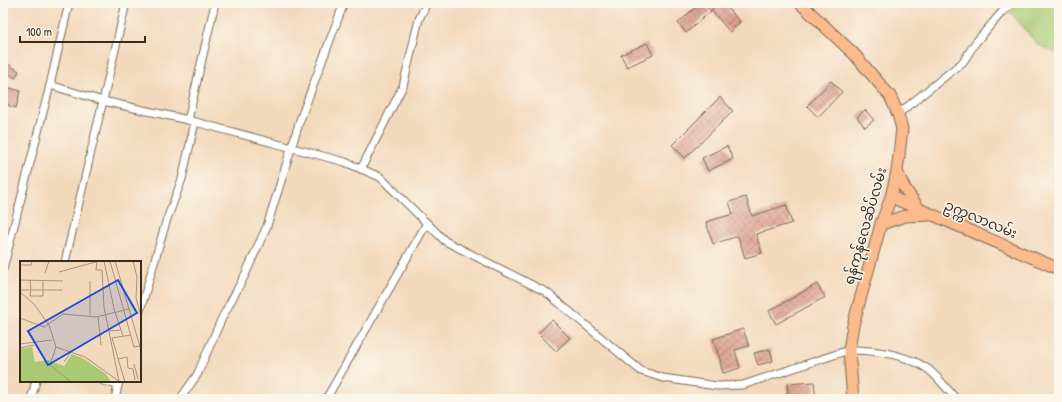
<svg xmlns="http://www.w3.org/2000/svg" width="1062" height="402" viewBox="0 0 1062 402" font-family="'Patrick Hand','Noto Sans Myanmar',sans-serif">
  <defs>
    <pattern id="building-cross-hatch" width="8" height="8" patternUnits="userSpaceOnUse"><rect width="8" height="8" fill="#dca08e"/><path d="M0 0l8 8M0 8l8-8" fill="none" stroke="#b48373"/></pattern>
  </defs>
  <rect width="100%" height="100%" fill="#fbf7ec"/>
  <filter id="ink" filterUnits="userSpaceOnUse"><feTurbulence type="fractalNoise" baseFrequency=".025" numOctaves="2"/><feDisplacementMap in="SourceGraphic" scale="8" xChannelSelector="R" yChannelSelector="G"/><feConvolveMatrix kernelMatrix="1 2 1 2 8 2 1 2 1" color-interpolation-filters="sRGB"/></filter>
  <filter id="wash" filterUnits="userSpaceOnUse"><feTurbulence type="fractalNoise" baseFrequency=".012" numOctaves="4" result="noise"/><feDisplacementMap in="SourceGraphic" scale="16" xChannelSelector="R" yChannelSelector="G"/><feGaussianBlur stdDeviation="0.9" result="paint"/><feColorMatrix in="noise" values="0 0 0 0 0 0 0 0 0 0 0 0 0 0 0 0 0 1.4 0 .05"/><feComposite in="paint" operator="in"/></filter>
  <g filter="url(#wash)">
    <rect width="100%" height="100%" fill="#f3d9bb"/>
    <polygon fill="#a9ca72" stroke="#727a48" points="1003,3 1059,3 1059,54 1038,45"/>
    <g id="blocks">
      <g fill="url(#building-cross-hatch)">
        <polygon points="700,3 704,3 711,11 686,33 678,23"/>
        <polygon points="719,3 723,3 740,22 730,32 711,10"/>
        <polygon points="647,43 653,55 627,67 621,55"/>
        <polygon points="3,61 19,71 15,78 3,70"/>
        <polygon points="831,81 842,92 818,117 807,106"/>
        <polygon points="3,86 20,91 16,108 9,106 9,104 3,103"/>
        <polygon points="720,97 733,111 685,158 672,145"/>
        <polygon points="865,110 874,120 865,127 857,117"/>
        <polygon points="727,146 733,159 708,171 702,158"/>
        <polygon points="746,197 752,216 786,205 792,223 756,234 762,253 745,258 738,236 713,244 706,222 733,214 729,202"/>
        <polygon points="817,284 825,297 776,324 769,311"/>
        <polygon points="552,320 570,338 556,351 538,333"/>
        <polygon points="743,329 749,346 735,350 740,368 723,373 720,362 721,362 713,339"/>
        <polygon points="770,349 773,361 758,365 754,353"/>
        <polygon points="814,382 816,399 788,399 787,384"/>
      </g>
    </g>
  </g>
  <g filter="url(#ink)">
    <use href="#blocks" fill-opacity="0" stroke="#7b6755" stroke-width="1"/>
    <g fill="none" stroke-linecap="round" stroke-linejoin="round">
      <defs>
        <g id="street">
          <path d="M 50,85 L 103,101 L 188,120 L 345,162 L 380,177 L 445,241 L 546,292 L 641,371 L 663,378 L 717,386 L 743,385 L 849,350 C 876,350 905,354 928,369 C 937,376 948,390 956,399"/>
          <polyline points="898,114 963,62 976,42 1002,12 1013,3"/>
          <polyline points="188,120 215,3"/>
          <polyline points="361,169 403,86 419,19 427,3"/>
          <polyline points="65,262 126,3"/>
          <polyline points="3,269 50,85 69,3"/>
          <polyline points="140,311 166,222 182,179 195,122"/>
          <polyline points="103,381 118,385"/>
          <polyline points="31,399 36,381"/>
          <polyline points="115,399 119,381"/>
          <polyline points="180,399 197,375 222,318 245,275 267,226 300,120 344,3"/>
          <polyline points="326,399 427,223"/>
        </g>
        <g id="primary">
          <polyline points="800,3 854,54 890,96 898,114 902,129 897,172 891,197 881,224 853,325 849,350 853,399"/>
          <polyline points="897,172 904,187 919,209"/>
          <polyline points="891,197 1059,269"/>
          <polyline points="881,224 905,216 929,215"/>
        </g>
      </defs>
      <use href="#street" stroke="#7b6755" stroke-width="9"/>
      <use href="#primary" stroke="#7b6755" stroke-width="13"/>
      <use href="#street" stroke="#fff" stroke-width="7"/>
      <use href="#primary" stroke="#fbbb8d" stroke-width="11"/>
    </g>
  </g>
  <g text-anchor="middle" stroke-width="3" stroke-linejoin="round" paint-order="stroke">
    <g font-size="14" fill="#3b2a1e" stroke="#fbf7ec">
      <text transform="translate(981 219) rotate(23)" y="5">ဥက္ကလာလမ်း</text>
      <text transform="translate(865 226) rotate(-74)" y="5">ရန်ကုန်လေဆိပ်လမ်း</text>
    </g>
  </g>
  <g transform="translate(20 261)">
    <rect width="121" height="121" fill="#f3d9bb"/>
    <path d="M 12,86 L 15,101 L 28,99 L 44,105 L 52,93 L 64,98 L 86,113 L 91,121 L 0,121 L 0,88 Z" fill="#a9ca72"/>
    <path fill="none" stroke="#a9937c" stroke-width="1" d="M 77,0 L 76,9 L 82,9M 84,0 L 95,52M 90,0 L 114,86 L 120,85M 95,0 L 121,89M 113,0 L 117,16 L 116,37 L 121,55M 0,4 L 11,4 L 12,0M 82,9 L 84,46 L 99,120M 39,11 L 79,0M 25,12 L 29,0M 0,19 L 43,20M 23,19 L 23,35 L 10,35 L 11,29 L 42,29M 70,20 L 70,54M 0,29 L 11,29 L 10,19M 0,31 L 14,43 L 29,64 L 36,86 L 65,96 L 100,121M 95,51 L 103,75M 78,56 L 81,84M 0,57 L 24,66 L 43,53 L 76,56 L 109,48M 88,70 L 101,69M 0,83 L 32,79M 36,86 L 30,104 L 51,121M 0,87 L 14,84M 98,98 L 107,96 L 108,107 L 113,108 L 115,119M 44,101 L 51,91M 114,103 L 118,118M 105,121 L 92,77 L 111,74"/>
    <path fill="#1d4ed8" fill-opacity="0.15" stroke="#1d4ed8" stroke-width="2" d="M 98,19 L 117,52 L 28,104 L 8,70 Z"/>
    <rect width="121" height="121" fill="none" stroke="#3b2a1e" stroke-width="2"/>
  </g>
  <rect width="1062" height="402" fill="none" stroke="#fbf7ec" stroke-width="16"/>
  <path d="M20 36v6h125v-6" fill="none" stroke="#3b2a1e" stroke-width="2"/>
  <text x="26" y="36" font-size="12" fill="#3b2a1e" stroke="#fbf7ec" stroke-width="3" paint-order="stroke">100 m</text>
</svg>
